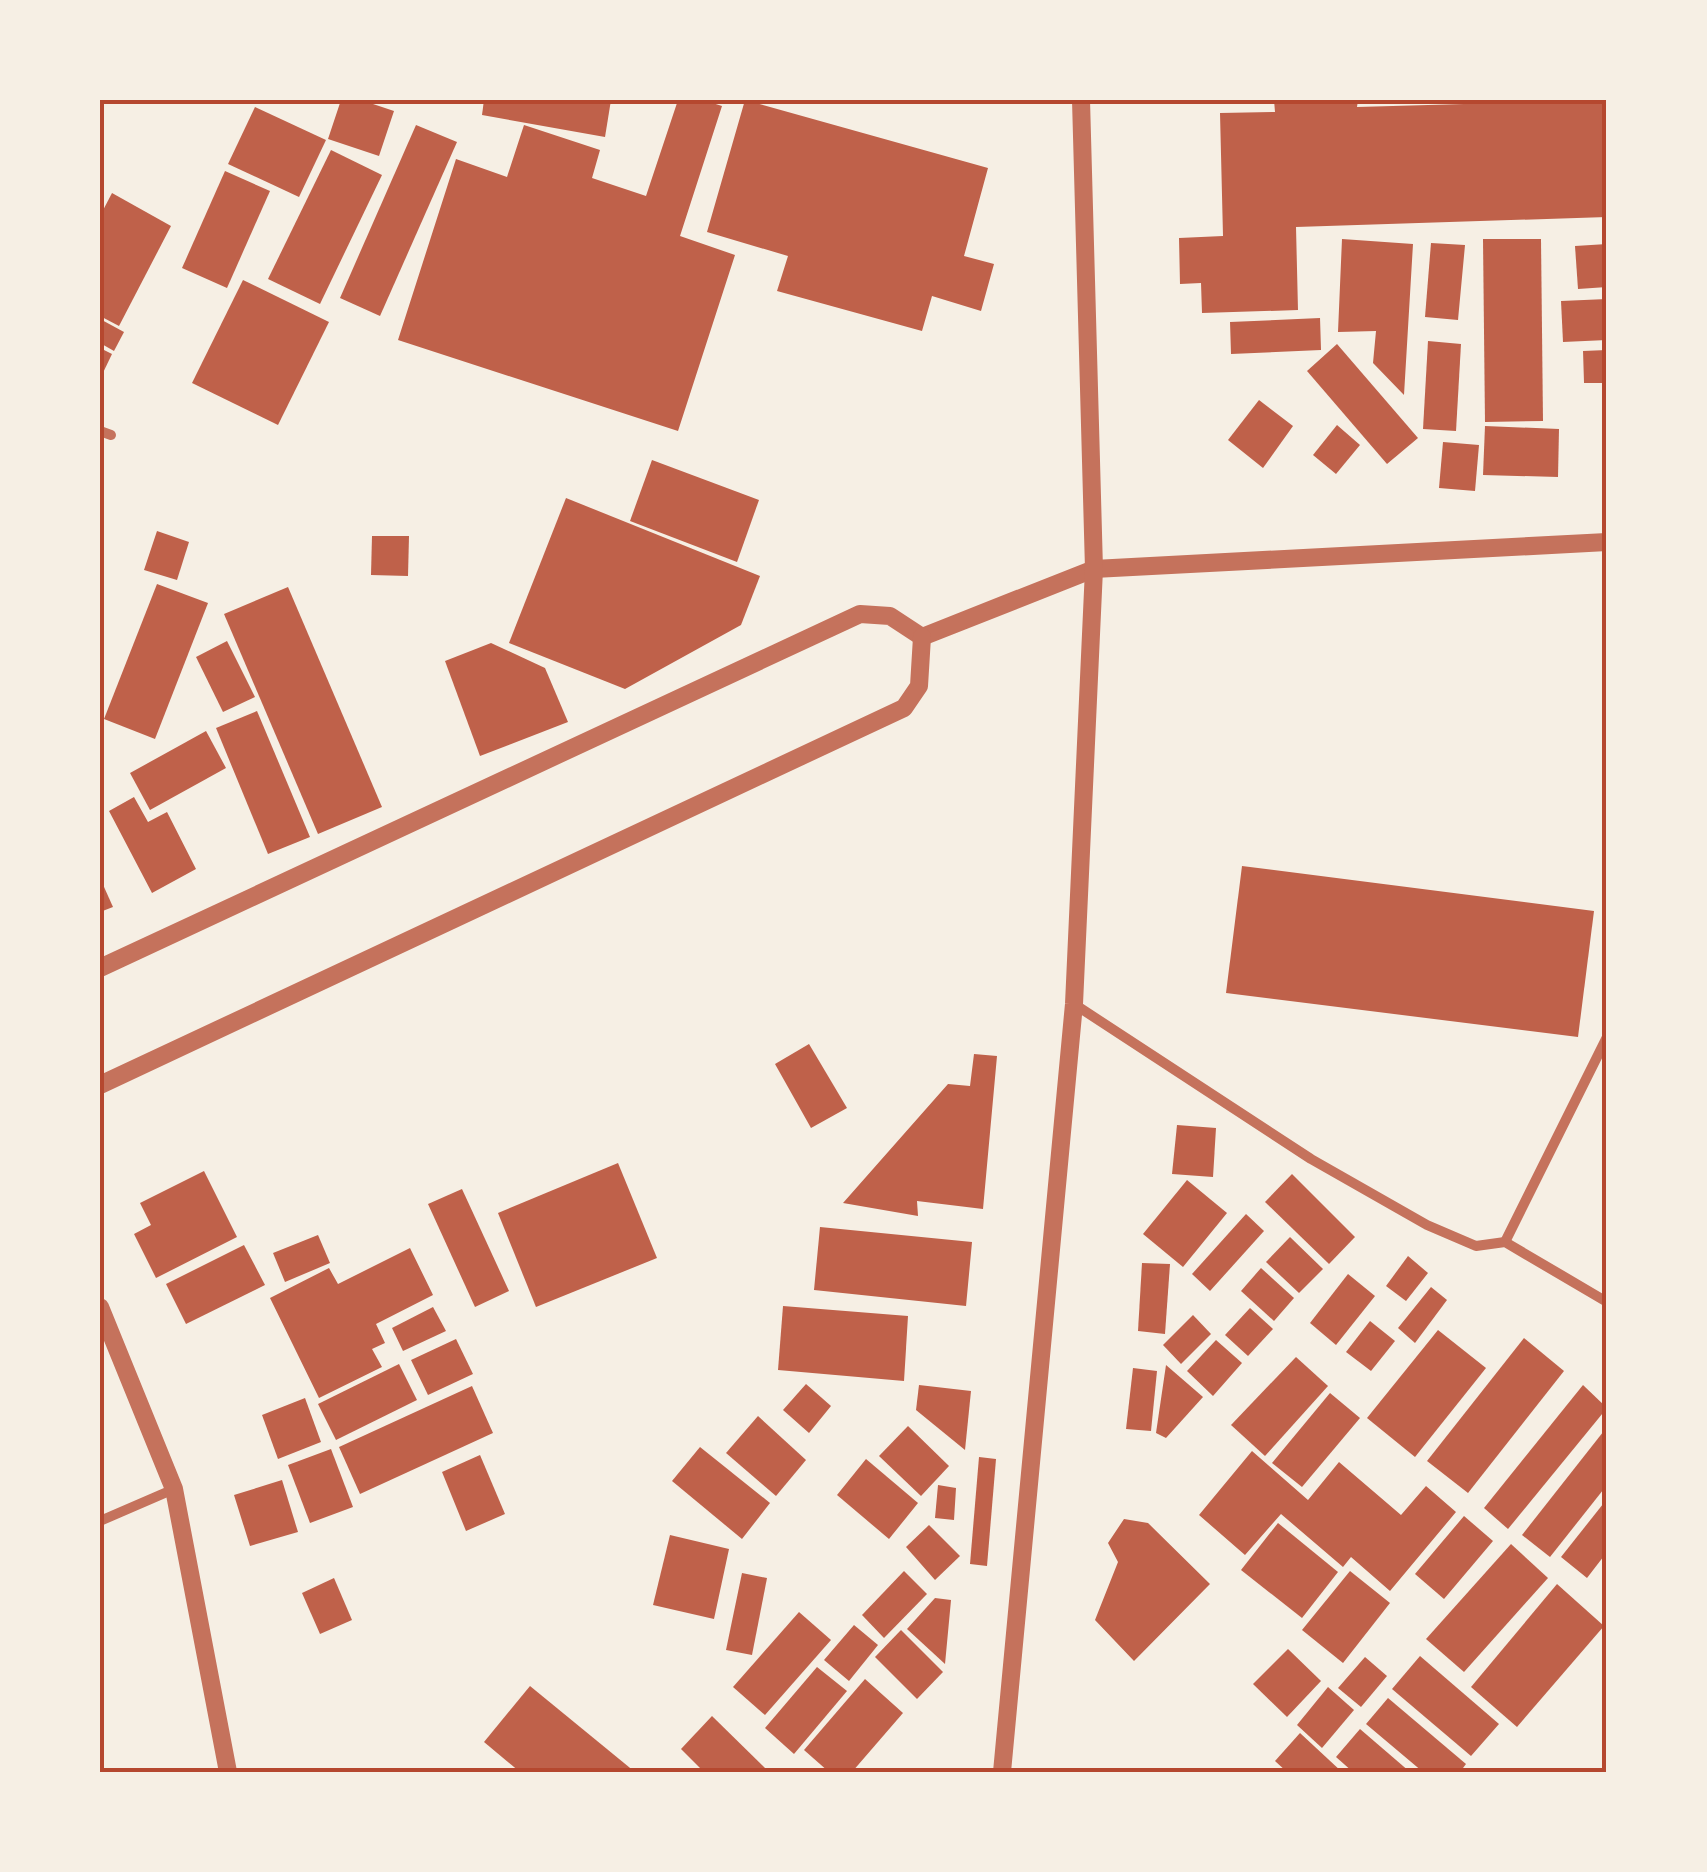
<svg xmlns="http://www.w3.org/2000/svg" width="1707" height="1872" viewBox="0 0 1707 1872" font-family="'DejaVu Sans',sans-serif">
  <rect width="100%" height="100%" fill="#f6efe4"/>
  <g fill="#bf614a">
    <polygon points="341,100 361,100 394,111 379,156 328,139"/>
    <polygon points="484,100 611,100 605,137 482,115"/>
    <polygon points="678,100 703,100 722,106 680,236 735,255 678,431 398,340 456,159 507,177 524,125 600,150 592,178 646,196"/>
    <polygon points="745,100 988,168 964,256 994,264 981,311 932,296 922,331 777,291 788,256 707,232"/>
    <polygon points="1274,100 1358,100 1357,107 1607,100 1607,217 1296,227 1298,310 1202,313 1201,283 1180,284 1179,238 1223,236 1220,113 1275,112"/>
    <polygon points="255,107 326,140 299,197 228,164"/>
    <polygon points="416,125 457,142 380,316 340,298"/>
    <polygon points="331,150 382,175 320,304 268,279"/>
    <polygon points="225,171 270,191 227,288 182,268"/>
    <polygon points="112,193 171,226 119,326 100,316 100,216"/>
    <polygon points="1342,239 1413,244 1404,395 1373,363 1376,331 1338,332"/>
    <polygon points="1483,239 1541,239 1543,421 1485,422"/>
    <polygon points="1431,243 1465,245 1458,320 1425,317"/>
    <polygon points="1607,244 1607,287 1578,289 1575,246"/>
    <polygon points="243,280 329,322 278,425 192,383"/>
    <polygon points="1607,299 1607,340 1563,342 1561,301"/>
    <polygon points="1320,318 1321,350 1231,354 1230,322"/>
    <polygon points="100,319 124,332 114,351 100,343"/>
    <polygon points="1428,341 1461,344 1456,431 1423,429"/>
    <polygon points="1337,344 1418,438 1387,464 1307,371"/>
    <polygon points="100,348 112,354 100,379"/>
    <polygon points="1607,350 1607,383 1584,383 1583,351"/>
    <polygon points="1259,400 1293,426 1263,468 1228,440"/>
    <polygon points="1337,425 1360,445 1336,474 1313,455"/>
    <polygon points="1485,426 1559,429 1558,477 1483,475"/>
    <polygon points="1443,442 1479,445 1475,491 1439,488"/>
    <polygon points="652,460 759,500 737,562 630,521"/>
    <polygon points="566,498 760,576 741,625 625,689 509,643"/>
    <polygon points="157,531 189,542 177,580 144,570"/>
    <polygon points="372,536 409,536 408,576 371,575"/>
    <polygon points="157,584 208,603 155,739 104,719"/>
    <polygon points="288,587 382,807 318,834 224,614"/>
    <polygon points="227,641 255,697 223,712 196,657"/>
    <polygon points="491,643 545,668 568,722 480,756 445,661"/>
    <polygon points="257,711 310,837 268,854 216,728"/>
    <polygon points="206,731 226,768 150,810 130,773"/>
    <polygon points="134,797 148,822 167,812 196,869 152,893 109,811"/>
    <polygon points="1242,866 1594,911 1578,1037 1226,993"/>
    <polygon points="100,878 113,907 100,912"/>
    <polygon points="809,1044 847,1108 811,1128 775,1064"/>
    <polygon points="974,1054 997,1056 983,1209 917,1201 918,1216 843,1203 948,1084 970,1086"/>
    <polygon points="1177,1125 1216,1128 1213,1177 1172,1174"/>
    <polygon points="618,1163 657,1258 536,1307 498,1213"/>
    <polygon points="204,1171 237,1237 156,1278 134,1234 151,1225 140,1203"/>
    <polygon points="1292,1174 1355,1237 1329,1264 1265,1202"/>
    <polygon points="1187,1180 1227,1213 1183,1267 1143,1234"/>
    <polygon points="462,1189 509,1291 475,1307 428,1204"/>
    <polygon points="1246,1214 1264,1231 1210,1291 1192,1274"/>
    <polygon points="820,1227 972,1242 966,1306 814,1290"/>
    <polygon points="318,1235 330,1263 285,1282 273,1253"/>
    <polygon points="1290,1237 1323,1269 1299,1293 1266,1262"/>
    <polygon points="244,1245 265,1285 186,1324 166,1284"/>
    <polygon points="410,1248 433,1295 376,1324 385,1343 372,1349 382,1367 319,1398 270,1298 329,1268 338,1284"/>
    <polygon points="1408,1256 1428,1273 1406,1301 1386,1286"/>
    <polygon points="1142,1263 1170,1264 1165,1334 1138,1331"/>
    <polygon points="1261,1268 1294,1298 1274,1321 1241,1291"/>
    <polygon points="1348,1274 1375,1296 1336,1345 1310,1323"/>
    <polygon points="1431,1287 1447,1300 1415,1343 1398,1328"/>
    <polygon points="783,1306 908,1316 904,1381 778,1370"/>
    <polygon points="433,1307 446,1331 403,1351 392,1328"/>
    <polygon points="1250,1308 1273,1329 1248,1356 1225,1335"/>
    <polygon points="1193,1315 1211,1334 1181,1364 1163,1345"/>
    <polygon points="1370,1321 1395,1341 1371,1371 1346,1352"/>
    <polygon points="1438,1330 1486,1368 1415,1457 1367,1418"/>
    <polygon points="1524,1338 1564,1371 1468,1493 1427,1461"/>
    <polygon points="456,1339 473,1374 428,1395 411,1360"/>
    <polygon points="1216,1340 1242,1363 1213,1396 1187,1371"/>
    <polygon points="1296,1357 1328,1386 1265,1456 1231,1425"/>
    <polygon points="399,1364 417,1400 336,1440 318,1404"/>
    <polygon points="1166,1365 1203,1397 1166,1438 1156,1433"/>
    <polygon points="1133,1368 1157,1371 1151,1431 1126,1429"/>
    <polygon points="806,1384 831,1406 809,1433 783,1410"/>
    <polygon points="919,1385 971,1391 965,1450 916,1410"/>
    <polygon points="1583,1385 1607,1408 1508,1529 1484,1508"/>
    <polygon points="472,1386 493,1433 360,1494 339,1447"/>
    <polygon points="1330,1393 1360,1418 1302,1487 1272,1463"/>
    <polygon points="305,1398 321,1442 278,1459 262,1415"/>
    <polygon points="758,1416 806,1460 776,1496 726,1453"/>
    <polygon points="908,1426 949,1466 921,1496 879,1456"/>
    <polygon points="1607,1427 1607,1485 1550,1557 1522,1535"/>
    <polygon points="700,1447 770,1503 742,1539 672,1481"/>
    <polygon points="331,1449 353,1507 310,1523 288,1465"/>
    <polygon points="1252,1451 1308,1500 1339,1462 1401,1515 1426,1486 1456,1512 1390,1591 1351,1557 1343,1567 1281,1514 1245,1555 1199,1515"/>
    <polygon points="480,1455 505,1514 466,1531 442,1472"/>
    <polygon points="979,1457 996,1459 987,1566 970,1564"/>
    <polygon points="866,1459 918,1503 889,1539 837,1495"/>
    <polygon points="282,1480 298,1532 250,1546 234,1495"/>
    <polygon points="938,1485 956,1488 954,1520 935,1518"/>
    <polygon points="1607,1499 1607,1552 1587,1578 1561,1557"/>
    <polygon points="1464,1516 1493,1541 1444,1599 1415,1574"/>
    <polygon points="1124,1519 1148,1523 1210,1584 1134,1661 1095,1620 1118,1562 1108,1543"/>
    <polygon points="1278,1523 1338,1572 1302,1618 1241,1570"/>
    <polygon points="929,1525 960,1556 935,1580 906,1547"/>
    <polygon points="670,1535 729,1549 714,1619 653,1605"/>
    <polygon points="1511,1544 1548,1578 1464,1672 1426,1639"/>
    <polygon points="904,1571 927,1594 884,1638 862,1615"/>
    <polygon points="1350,1571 1390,1603 1343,1663 1302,1630"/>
    <polygon points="742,1573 767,1578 752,1655 726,1650"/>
    <polygon points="334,1578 352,1620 320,1634 302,1593"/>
    <polygon points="1557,1584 1604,1626 1517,1727 1471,1687"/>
    <polygon points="935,1598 951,1600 945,1664 907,1629"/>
    <polygon points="799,1612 831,1640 765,1715 733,1687"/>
    <polygon points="854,1625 878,1645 849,1681 824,1660"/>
    <polygon points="901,1630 943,1672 917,1699 875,1657"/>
    <polygon points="1288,1649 1321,1681 1287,1717 1253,1684"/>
    <polygon points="1420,1656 1499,1724 1471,1756 1392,1689"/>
    <polygon points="1365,1657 1387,1676 1361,1707 1338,1688"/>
    <polygon points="817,1667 847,1691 794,1754 765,1728"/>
    <polygon points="865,1679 903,1713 852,1772 829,1772 804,1750"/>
    <polygon points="530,1686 635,1772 520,1772 484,1742"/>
    <polygon points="1328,1687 1354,1710 1322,1748 1297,1725"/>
    <polygon points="1388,1698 1466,1764 1460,1772 1423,1772 1366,1724"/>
    <polygon points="712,1716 769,1772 704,1772 681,1749"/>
    <polygon points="1360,1729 1410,1772 1353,1772 1336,1757"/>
    <polygon points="1300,1733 1342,1772 1287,1772 1275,1761"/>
  </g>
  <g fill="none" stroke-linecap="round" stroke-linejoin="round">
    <g stroke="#c5725c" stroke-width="10">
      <polyline points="100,431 111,435"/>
      <polyline points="1074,1004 1311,1159 1427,1225 1476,1246 1505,1242 1607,1302"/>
      <polyline points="1505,1242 1607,1037"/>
      <polyline points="100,1521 174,1489"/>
    </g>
    <g stroke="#c5725c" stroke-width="18">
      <polyline points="922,637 1094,569 1607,542"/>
      <polyline points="100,968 860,614 890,616 922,637"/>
      <polyline points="100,1085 904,708 919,686 922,637"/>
      <polyline points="100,1307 174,1489 228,1772"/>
      <polyline points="1002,1772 1074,1004 1094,569 1081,100"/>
    </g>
  </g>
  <rect width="1707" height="1872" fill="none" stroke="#f6efe4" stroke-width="205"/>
  <rect x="102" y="102" width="1502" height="1668" fill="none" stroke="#b5482f" stroke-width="4"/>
</svg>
